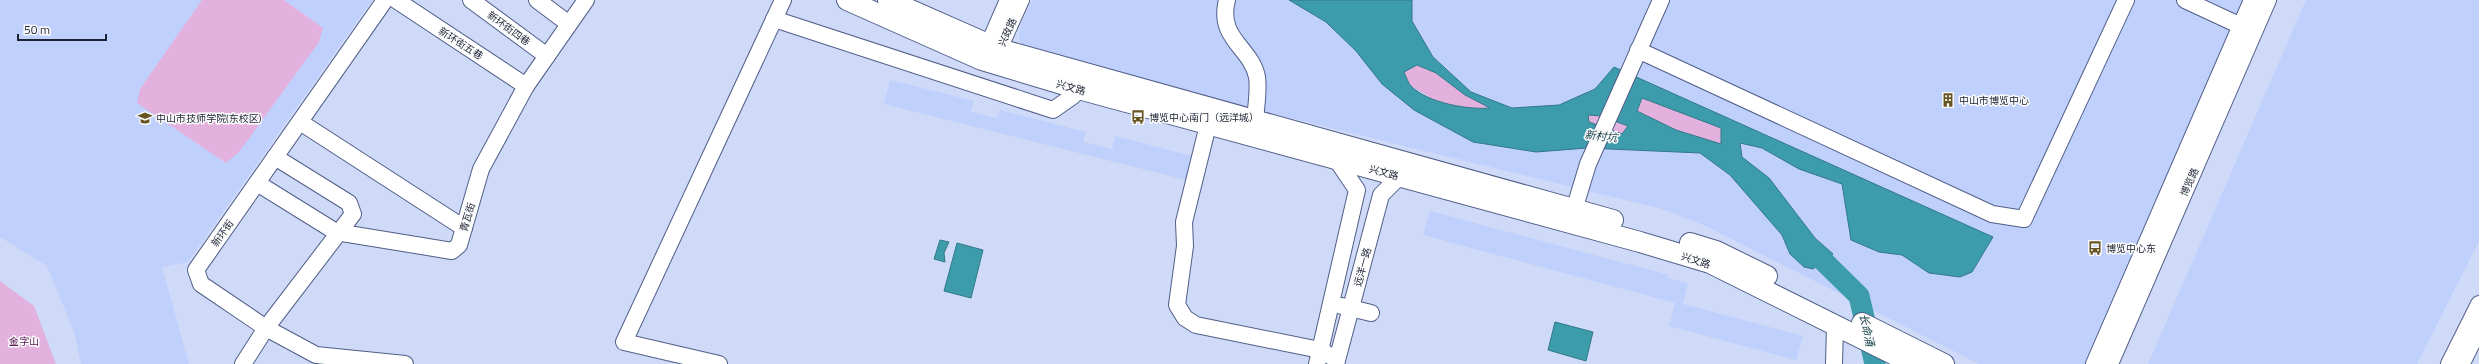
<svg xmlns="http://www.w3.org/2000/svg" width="2479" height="364" viewBox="0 0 2479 364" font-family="'Titillium Web','Noto Sans SC',sans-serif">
  <rect width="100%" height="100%" fill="#cfdaf8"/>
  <g fill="#c0d0fc">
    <polygon points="0,0 372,0 188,262 162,267 189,364 81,364 74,332 47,266 0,237"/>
    <polygon points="1032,0 2245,0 2086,364 1979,364 1706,226 1662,209 1082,67 1027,50 1019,41 1019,34 1021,24"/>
    <polygon points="2306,0 2479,0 2479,241 2417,364 2148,364"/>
    <polygon points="890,80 974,101 971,112 997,118 1000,110 1086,132 1083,142 1112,149 1115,136 1192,156 1186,180 884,104"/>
    <polygon points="1430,211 1669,275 1668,278 1688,283 1683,304 1803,336 1796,360 1669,326 1675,303 1423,235"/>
  </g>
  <g fill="#e2b1dd">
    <polygon points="202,0 284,0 323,28 319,42 239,152 226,163 137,103 140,89"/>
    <polygon points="1417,65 1436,73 1465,95 1491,108 1463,108 1436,101 1411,86 1404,72"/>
    <polygon points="1643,98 1721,128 1721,145 1676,130 1636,111"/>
    <polygon points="1588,115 1601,116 1628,126 1622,134 1588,122"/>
    <polygon points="0,281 34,306 56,364 0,364"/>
  </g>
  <g fill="#3c9cab" stroke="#337888" fill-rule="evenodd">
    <path d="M 1289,0 L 1412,0 L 1412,21 L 1433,57 L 1471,92 L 1512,108 L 1559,105 L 1595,89 L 1614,67 L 1993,237 L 1972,272 L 1960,277 L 1929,273 L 1902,255 L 1879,252 L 1851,240 L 1842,184 L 1799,169 L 1762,148 L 1740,143 L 1742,157 L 1769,178 L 1815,238 L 1833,254 L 1813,269 L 1804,267 L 1790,254 L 1782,235 L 1730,175 L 1700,153 L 1587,148 L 1536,152 L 1473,142 L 1414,110 L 1382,84 L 1356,51 L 1326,22 ZM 1417,65 L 1436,73 L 1465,95 L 1490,108 C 1469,110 1427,103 1411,86 C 1408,83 1406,76 1404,72 ZM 1642,98 L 1721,128 L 1721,144 L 1676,130 L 1637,111 ZM 1588,115 L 1601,116 L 1628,126 L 1622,134 L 1589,122 Z"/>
    <polygon points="940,240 949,242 944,253 945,262 934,259"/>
    <polygon points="957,243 983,250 971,298 944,291"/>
    <polygon points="1555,322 1593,332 1586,361 1548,350"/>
  </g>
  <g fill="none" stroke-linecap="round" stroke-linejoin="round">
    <polyline stroke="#3c9cab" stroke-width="21" points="1803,241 1859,296 1875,364"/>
    <defs>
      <g id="minor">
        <polyline points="385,0 196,270 201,284 266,328 316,355 405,364"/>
        <polyline points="396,0 526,86"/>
        <polyline points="471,0 547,56"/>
        <polyline points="537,0 569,24"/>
        <path d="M 1227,0 C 1217,39 1251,47 1257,77 C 1259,90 1256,107 1255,120"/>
        <polyline points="2185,0 2241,26"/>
        <polyline points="774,19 1053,110 1073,96 1075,88"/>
        <polyline points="1638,50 1992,214 2024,219 2126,0"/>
        <polyline points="984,55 1008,0"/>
        <polyline points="994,60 1021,0"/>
        <polyline points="300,122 464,228"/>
        <polyline points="1208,125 1184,222 1185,246 1177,305 1185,318 1196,325 1320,350 1337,360"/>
        <polyline points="257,183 336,232 452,251 459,245 481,169 526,86 586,0"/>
        <polyline points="1574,210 1588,164 1661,0"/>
        <polyline points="1342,306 1371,313"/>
        <polyline points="2463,361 2479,329"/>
        <polyline points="243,364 266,328 353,214 349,203 275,157"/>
        <polyline points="719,364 624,342 783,0"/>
        <polyline points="1317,364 1357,190 1336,159"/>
        <polyline points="1336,364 1381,195 1399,177"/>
        <polyline points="1834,364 1835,326"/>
        <polyline points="2094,364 2252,0"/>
        <polyline points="2110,364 2268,0"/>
        <polyline points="2449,364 2479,304"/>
      </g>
      <g id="major">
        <polyline points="847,0 982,60 1075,88 1640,242 1710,263 1913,364"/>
        <polyline points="888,0 999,49 1613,220"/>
        <polyline points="1690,243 1716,251 1767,276"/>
        <polyline points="1862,323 1944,364"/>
      </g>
    </defs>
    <use href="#minor" stroke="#505e88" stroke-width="18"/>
    <use href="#major" stroke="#505e88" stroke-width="22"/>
    <use href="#minor" stroke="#fff" stroke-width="16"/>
    <use href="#major" stroke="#fff" stroke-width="20"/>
  </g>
  <defs>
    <symbol id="building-bare" viewBox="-9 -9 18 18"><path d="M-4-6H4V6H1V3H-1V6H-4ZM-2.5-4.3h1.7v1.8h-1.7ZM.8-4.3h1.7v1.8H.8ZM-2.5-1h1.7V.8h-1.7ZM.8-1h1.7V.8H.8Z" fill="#675523" stroke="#fbfbfb" stroke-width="2.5" paint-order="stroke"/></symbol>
    <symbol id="bus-bare" viewBox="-9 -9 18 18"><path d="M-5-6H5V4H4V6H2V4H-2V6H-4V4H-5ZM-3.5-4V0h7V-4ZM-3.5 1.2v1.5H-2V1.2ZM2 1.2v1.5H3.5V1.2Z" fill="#675523" stroke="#fbfbfb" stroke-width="2.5" paint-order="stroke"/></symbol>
    <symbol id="university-bare" viewBox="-9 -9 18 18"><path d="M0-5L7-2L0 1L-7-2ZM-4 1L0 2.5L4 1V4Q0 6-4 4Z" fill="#675523" stroke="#fbfbfb" stroke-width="2.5" paint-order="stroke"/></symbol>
  </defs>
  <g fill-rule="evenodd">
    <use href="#building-bare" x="1938" y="90" width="20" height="20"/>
    <use href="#bus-bare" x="1128" y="107" width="20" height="20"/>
    <use href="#university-bare" x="135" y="108" width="20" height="20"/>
    <use href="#bus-bare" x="2085" y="238" width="20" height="20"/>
  </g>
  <g text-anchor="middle" stroke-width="3" stroke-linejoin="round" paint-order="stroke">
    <g font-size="10" fill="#1d2335" stroke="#fbfbfb">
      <text transform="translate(509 28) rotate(36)" y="4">新环街四巷</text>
      <text transform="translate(1007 32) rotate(-66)" y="4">兴政路</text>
      <text transform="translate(461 43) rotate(33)" y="4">新环街五巷</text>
      <text transform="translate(1071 87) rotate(16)" y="4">兴文路</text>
      <text transform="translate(1384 172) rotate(15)" y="4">兴文路</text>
      <text transform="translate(2189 182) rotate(-66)" y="4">博览路</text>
      <text transform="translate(467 217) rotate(-73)" y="4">青瓦街</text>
      <text transform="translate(222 233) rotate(-55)" y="4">新环街</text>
      <text transform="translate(1696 260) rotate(18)" y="4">兴文路</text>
      <text transform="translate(1362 267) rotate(-75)" y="4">远洋一路</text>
    </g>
    <g font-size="10" fill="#1d2335" stroke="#fbfbfb" text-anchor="start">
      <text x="1959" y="104">中山市博览中心</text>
      <text x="1149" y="121">博览中心南门（远洋城）</text>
      <text x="156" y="122">中山市技师学院(东校区)</text>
      <text x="2106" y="252">博览中心东</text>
    </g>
    <g font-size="10" fill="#571854" stroke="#fbfbfb">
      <text x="24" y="345">金字山</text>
    </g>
    <g font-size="11" font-style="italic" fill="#133f46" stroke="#fbfbfb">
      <text transform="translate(1601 136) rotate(6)" y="4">新村坑</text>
      <text transform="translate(1867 330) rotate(77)" y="4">长命涌</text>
    </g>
  </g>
  <path d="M18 34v6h88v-6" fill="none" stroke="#1d2335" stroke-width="2"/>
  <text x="24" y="34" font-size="12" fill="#1d2335" stroke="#fbfbfb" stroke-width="3" paint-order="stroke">50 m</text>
</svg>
